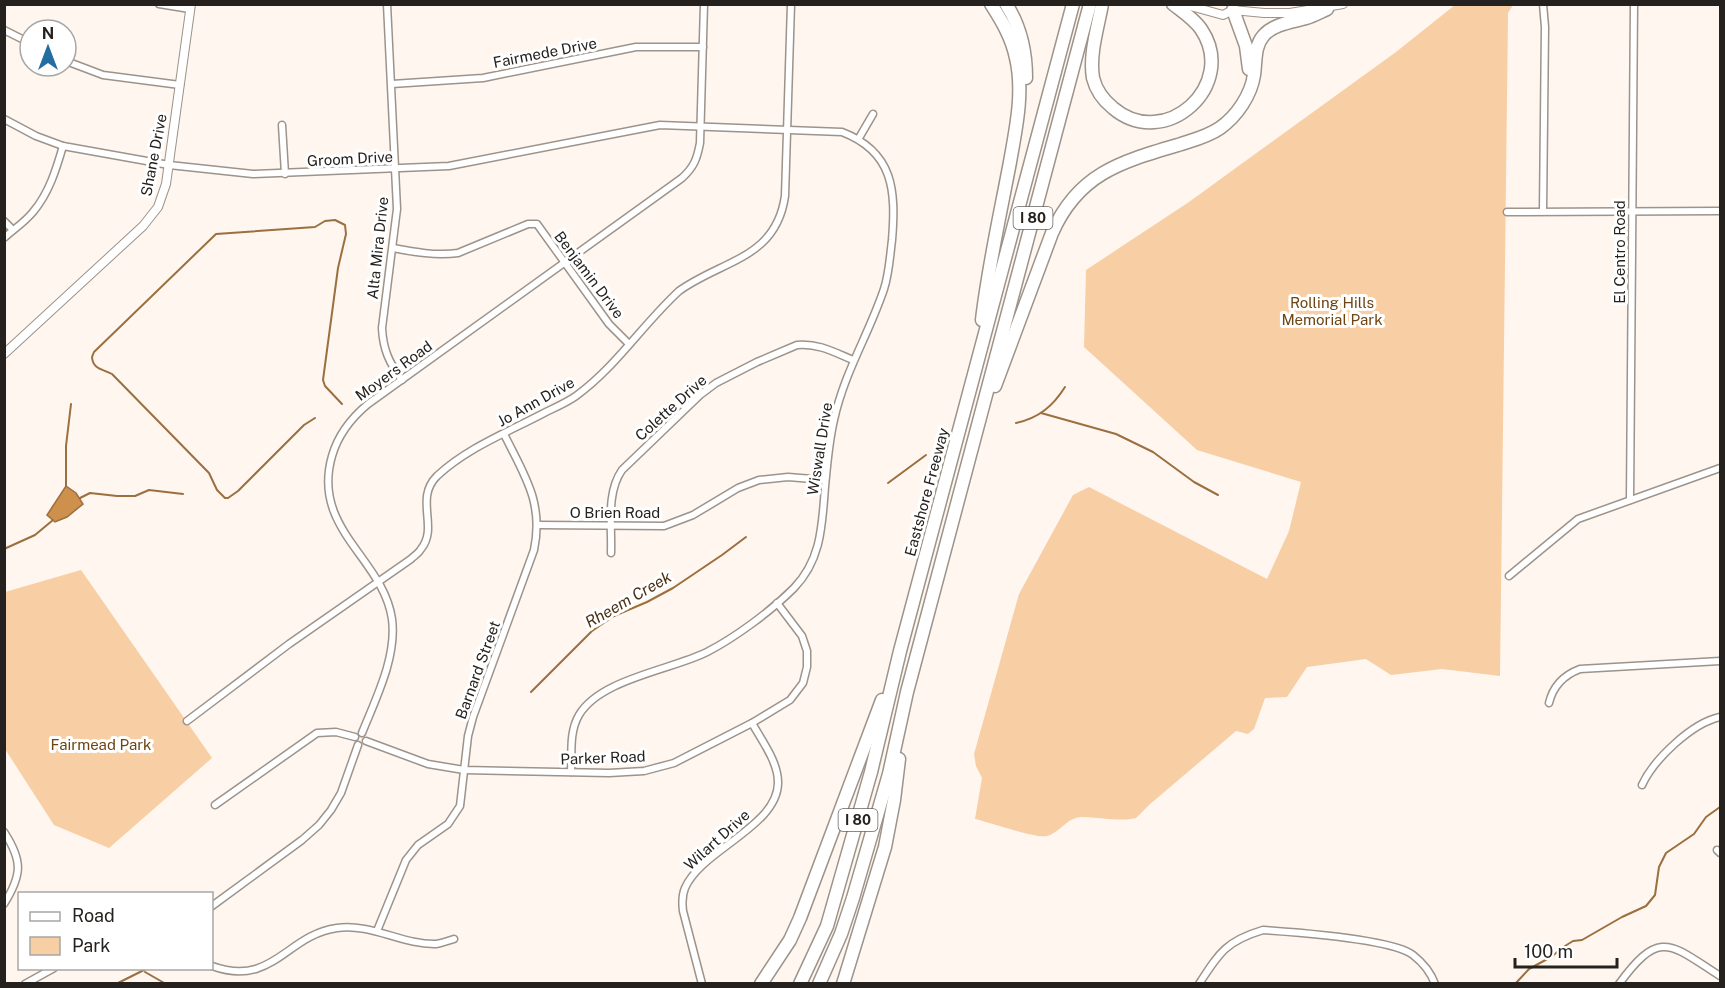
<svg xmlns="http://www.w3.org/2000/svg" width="1725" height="988" viewBox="0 0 1725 988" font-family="'Public Sans',sans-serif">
  <rect width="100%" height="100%" fill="#fef6ef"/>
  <g fill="#f8cea4">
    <path d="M 1455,5 L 1513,5 L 1508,13 L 1500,676 L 1442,669 L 1391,675 L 1366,659 L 1307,667 L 1287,697 L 1265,698 L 1254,729 L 1248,734 L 1236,731 L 1149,805 L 1136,818 C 1118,822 1100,817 1082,817 C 1067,817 1061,832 1047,836 C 1038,839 988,822 975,819 L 982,778 L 976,766 L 974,754 L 1019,594 L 1073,495 L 1089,487 L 1267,579 L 1289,531 L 1301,482 L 1197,450 L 1084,347 L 1086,270 L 1189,202 L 1396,52 Z"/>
    <polygon points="81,570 212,758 109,848 54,825 5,749 5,592"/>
  </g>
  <polygon fill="#cd904d" stroke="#9b6f3f" stroke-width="1.5" points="66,486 76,493 83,504 67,517 55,522 47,515"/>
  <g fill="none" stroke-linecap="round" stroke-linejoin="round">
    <g stroke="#9b6f3f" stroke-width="2">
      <polyline points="1041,413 1116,434 1153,452 1194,482 1218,495"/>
      <path d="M 315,418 L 304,425 L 238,491 L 228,498 L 225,498 L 217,490 L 209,473 L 112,374 C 103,369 93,370 92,357 L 94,352 L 216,234 L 315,227 L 325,221 L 335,220 L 345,225 L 346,234 L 338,268 L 323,380 L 325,386 L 342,404"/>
      <path d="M 1016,423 C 1039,418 1053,406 1065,387"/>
      <polyline points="888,483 926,455"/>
      <polyline points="66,486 66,446 71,404"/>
      <polyline points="80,498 90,493 117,496 135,496 149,490 183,494"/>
      <polyline points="4,549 35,535 53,520"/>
      <polyline points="531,692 592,631 614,616 647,602 673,588 722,555 746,537"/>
      <polyline points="145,972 166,984"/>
      <polyline points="116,984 148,968"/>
      <polyline points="1515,984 1529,969 1551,957 1565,946 1573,941 1582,940 1622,917 1646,906 1655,895 1659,867 1666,853 1694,834 1706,817 1720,807"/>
    </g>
    <defs>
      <g id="minor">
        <polyline points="159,4 190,9"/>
        <path d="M 387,4 L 397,209 L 382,328 C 383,349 389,363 402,380"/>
        <polyline points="4,30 30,43"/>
        <polyline points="66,61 103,75 180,85"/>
        <polyline points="392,84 483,78 636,47 703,47"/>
        <path d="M 4,119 L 36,136 L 63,146 L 169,165 L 253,174 L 449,166 L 660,125 L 842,132 C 894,152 896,191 892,240 C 890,256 889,274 884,289 C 869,334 844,373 834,420 C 829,441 827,465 825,487 C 822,524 822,559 794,588 C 771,611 736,637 707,652 C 671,670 600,679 579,715 C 569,732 572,753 571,772"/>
        <polyline points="282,125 285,174"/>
        <polyline points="859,138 873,114"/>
        <polyline points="1543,211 1545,27 1543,4"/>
        <polyline points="1507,212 1720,211"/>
        <polyline points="4,221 13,230"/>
        <path d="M 4,238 C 14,229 25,222 33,212 C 49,193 56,170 63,146"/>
        <path d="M 393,248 C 414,252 436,256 458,253 L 528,224 L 537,224 L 609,324 L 629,344"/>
        <polyline points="1630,500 1634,4"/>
        <polyline points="538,525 664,526 693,515 738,488 759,480 788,477 825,480"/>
        <path d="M 611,553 C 612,526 606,493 622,470 L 700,395 L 716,383 L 757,362 L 797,345 C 818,343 834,352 853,360"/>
        <polyline points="1509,576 1578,519 1720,468"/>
        <path d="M 1549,703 C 1553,686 1564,675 1580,669 L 1720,661"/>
        <path d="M 187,721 L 289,644 L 411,559 C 414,556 419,553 421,549 C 439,527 414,499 437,476 C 467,448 508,432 544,413 C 554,408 566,403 576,396 C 616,367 643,324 679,291 C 722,260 776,259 785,196 L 791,4"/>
        <path d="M 362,733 C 376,698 397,657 392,619 C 383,558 311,529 332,456 C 338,435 350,419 368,404 L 682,178 C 694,167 697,159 700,143 L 704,4"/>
        <polyline points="366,741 428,764 464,770 609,773 644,771 674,763 752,723 790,700 803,683 807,667 807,651 802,636 777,603"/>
        <path d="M 1642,785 C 1654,759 1692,723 1720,717"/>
        <polyline points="215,805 317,733 336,732 355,737"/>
        <path d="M 4,832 C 23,861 22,875 4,904"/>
        <polyline points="1717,850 1720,853"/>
        <polyline points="212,906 302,840 319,825 331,810 341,793 358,745"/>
        <path d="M 377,931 L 406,860 L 418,845 L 448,824 L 460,806 L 468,736 L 473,717 L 534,550 C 544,502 524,475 504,434"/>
        <path d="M 212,966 C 273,988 286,935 337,928 C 371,923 403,945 436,944 C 442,943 448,941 454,939"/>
        <polyline points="25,984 54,968"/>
        <path d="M 702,984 L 683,911 C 682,903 682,895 685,888 C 701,850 779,826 778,782 C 778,762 762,741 752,723"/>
        <path d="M 1199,984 C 1219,953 1226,941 1263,930 C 1292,932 1393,939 1413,955 C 1422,962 1431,973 1435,984"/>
        <path d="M 1619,984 C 1660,928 1670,944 1720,976"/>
      </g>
      <g id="tertiary">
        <polyline points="1183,4 1223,15 1233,10 1264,13 1290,13 1343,4"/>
        <polyline points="4,354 143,226 158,207 166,184 191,4"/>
      </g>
      <g id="motorway">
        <path d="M 1006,4 C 1021,27 1026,51 1026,78"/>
        <path d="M 1102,4 C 1098,27 1089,54 1093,78 C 1096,90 1103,100 1113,108 C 1165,152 1239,85 1201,29 C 1194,19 1183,12 1173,4"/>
        <polyline points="1233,10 1246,46 1249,69"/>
        <path d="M 982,320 C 988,268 1000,215 1010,162 C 1016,128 1024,92 1016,58 C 1012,38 1002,21 991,4"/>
        <path d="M 995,386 L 1052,233 C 1078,174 1120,162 1178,145 C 1193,140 1207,137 1220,128 C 1237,116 1251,95 1254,75 C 1256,61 1254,46 1264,35 C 1274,24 1292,22 1306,18 C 1313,16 1320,12 1327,9"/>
        <polyline points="761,984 790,940 800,918 882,700"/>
        <polyline points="800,984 827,926 871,772 900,651 1073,4"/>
        <polyline points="819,984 841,934 853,898 889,774 907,692 1090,4"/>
        <polyline points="843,984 885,847 894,800 899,759"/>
      </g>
    </defs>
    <use href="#minor" stroke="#9c938a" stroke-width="9"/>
    <use href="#tertiary" stroke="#9c938a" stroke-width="10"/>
    <use href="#motorway" stroke="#9c938a" stroke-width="15"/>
    <use href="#minor" stroke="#fff" stroke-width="6"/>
    <use href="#tertiary" stroke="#fff" stroke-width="8"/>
    <use href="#motorway" stroke="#fff" stroke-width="12"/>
  </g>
  <g text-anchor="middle" stroke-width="6" stroke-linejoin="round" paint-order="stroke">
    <g fill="#fff" stroke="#666462" stroke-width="1.5">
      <rect x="1013.5" y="207" width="39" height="22" rx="4.5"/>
      <rect x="838.5" y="809" width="39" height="22" rx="4.5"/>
    </g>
    <g font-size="14" font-weight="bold" fill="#25211e">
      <text x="1033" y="223">I 80</text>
      <text x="858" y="825">I 80</text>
    </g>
    <g font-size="15" fill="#25211e" stroke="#fff">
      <text transform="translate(545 53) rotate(-11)" y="5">Fairmede Drive</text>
      <text transform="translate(154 155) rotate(-79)" y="5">Shane Drive</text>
      <text transform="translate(350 159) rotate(-3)" y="5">Groom Drive</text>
      <text transform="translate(378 248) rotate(-84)" y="5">Alta Mira Drive</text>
      <text transform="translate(1620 252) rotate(-90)" y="5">El Centro Road</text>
      <text transform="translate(589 275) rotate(53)" y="5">Benjamin Drive</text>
      <text transform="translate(394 371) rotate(-36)" y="5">Moyers Road</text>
      <text transform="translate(536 402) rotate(-29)" y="5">Jo Ann Drive</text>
      <text transform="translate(671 408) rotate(-42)" y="5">Colette Drive</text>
      <text transform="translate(820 449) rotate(-81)" y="5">Wiswall Drive</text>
      <text transform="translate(927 492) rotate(-75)" y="5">Eastshore Freeway</text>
      <text x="615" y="518">O Brien Road</text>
      <text transform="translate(478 670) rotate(-70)" y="5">Barnard Street</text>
      <text transform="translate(603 758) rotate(-2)" y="5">Parker Road</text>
      <text transform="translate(717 840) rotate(-42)" y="5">Wilart Drive</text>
    </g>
    <g font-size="15" fill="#6e4512" stroke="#fff">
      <text x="1332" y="308">Rolling Hills<tspan x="1332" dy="17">Memorial Park</tspan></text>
      <text x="101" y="750">Fairmead Park</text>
    </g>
    <g font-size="16" font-style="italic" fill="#4a3013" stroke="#fff">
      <text transform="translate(628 599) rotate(-30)" y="6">Rheem Creek</text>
    </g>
  </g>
  <rect width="1725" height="988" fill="none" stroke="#25211e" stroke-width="12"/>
  <rect x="18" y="892" width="195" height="78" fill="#ffffff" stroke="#a8a6a5" stroke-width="1.5"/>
  <rect x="30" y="912" width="30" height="9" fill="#ffffff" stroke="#a8a6a5" stroke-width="1.5"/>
  <text x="72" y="922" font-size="18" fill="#25211e">Road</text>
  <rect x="30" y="937" width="30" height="18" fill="#f8cea4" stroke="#a8a6a5" stroke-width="1.5"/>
  <text x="72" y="952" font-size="18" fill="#25211e">Park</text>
  <g transform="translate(48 48)"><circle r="28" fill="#ffffff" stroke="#a8a6a5" stroke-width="1.5"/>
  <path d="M0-4.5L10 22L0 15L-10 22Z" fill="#236da0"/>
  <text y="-9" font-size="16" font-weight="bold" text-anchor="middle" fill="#25211e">N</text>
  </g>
  <path d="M1515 958v9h102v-9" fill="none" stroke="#25211e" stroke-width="3"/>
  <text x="1524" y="958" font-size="18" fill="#25211e" stroke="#ffffff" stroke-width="4.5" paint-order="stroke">100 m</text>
</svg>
